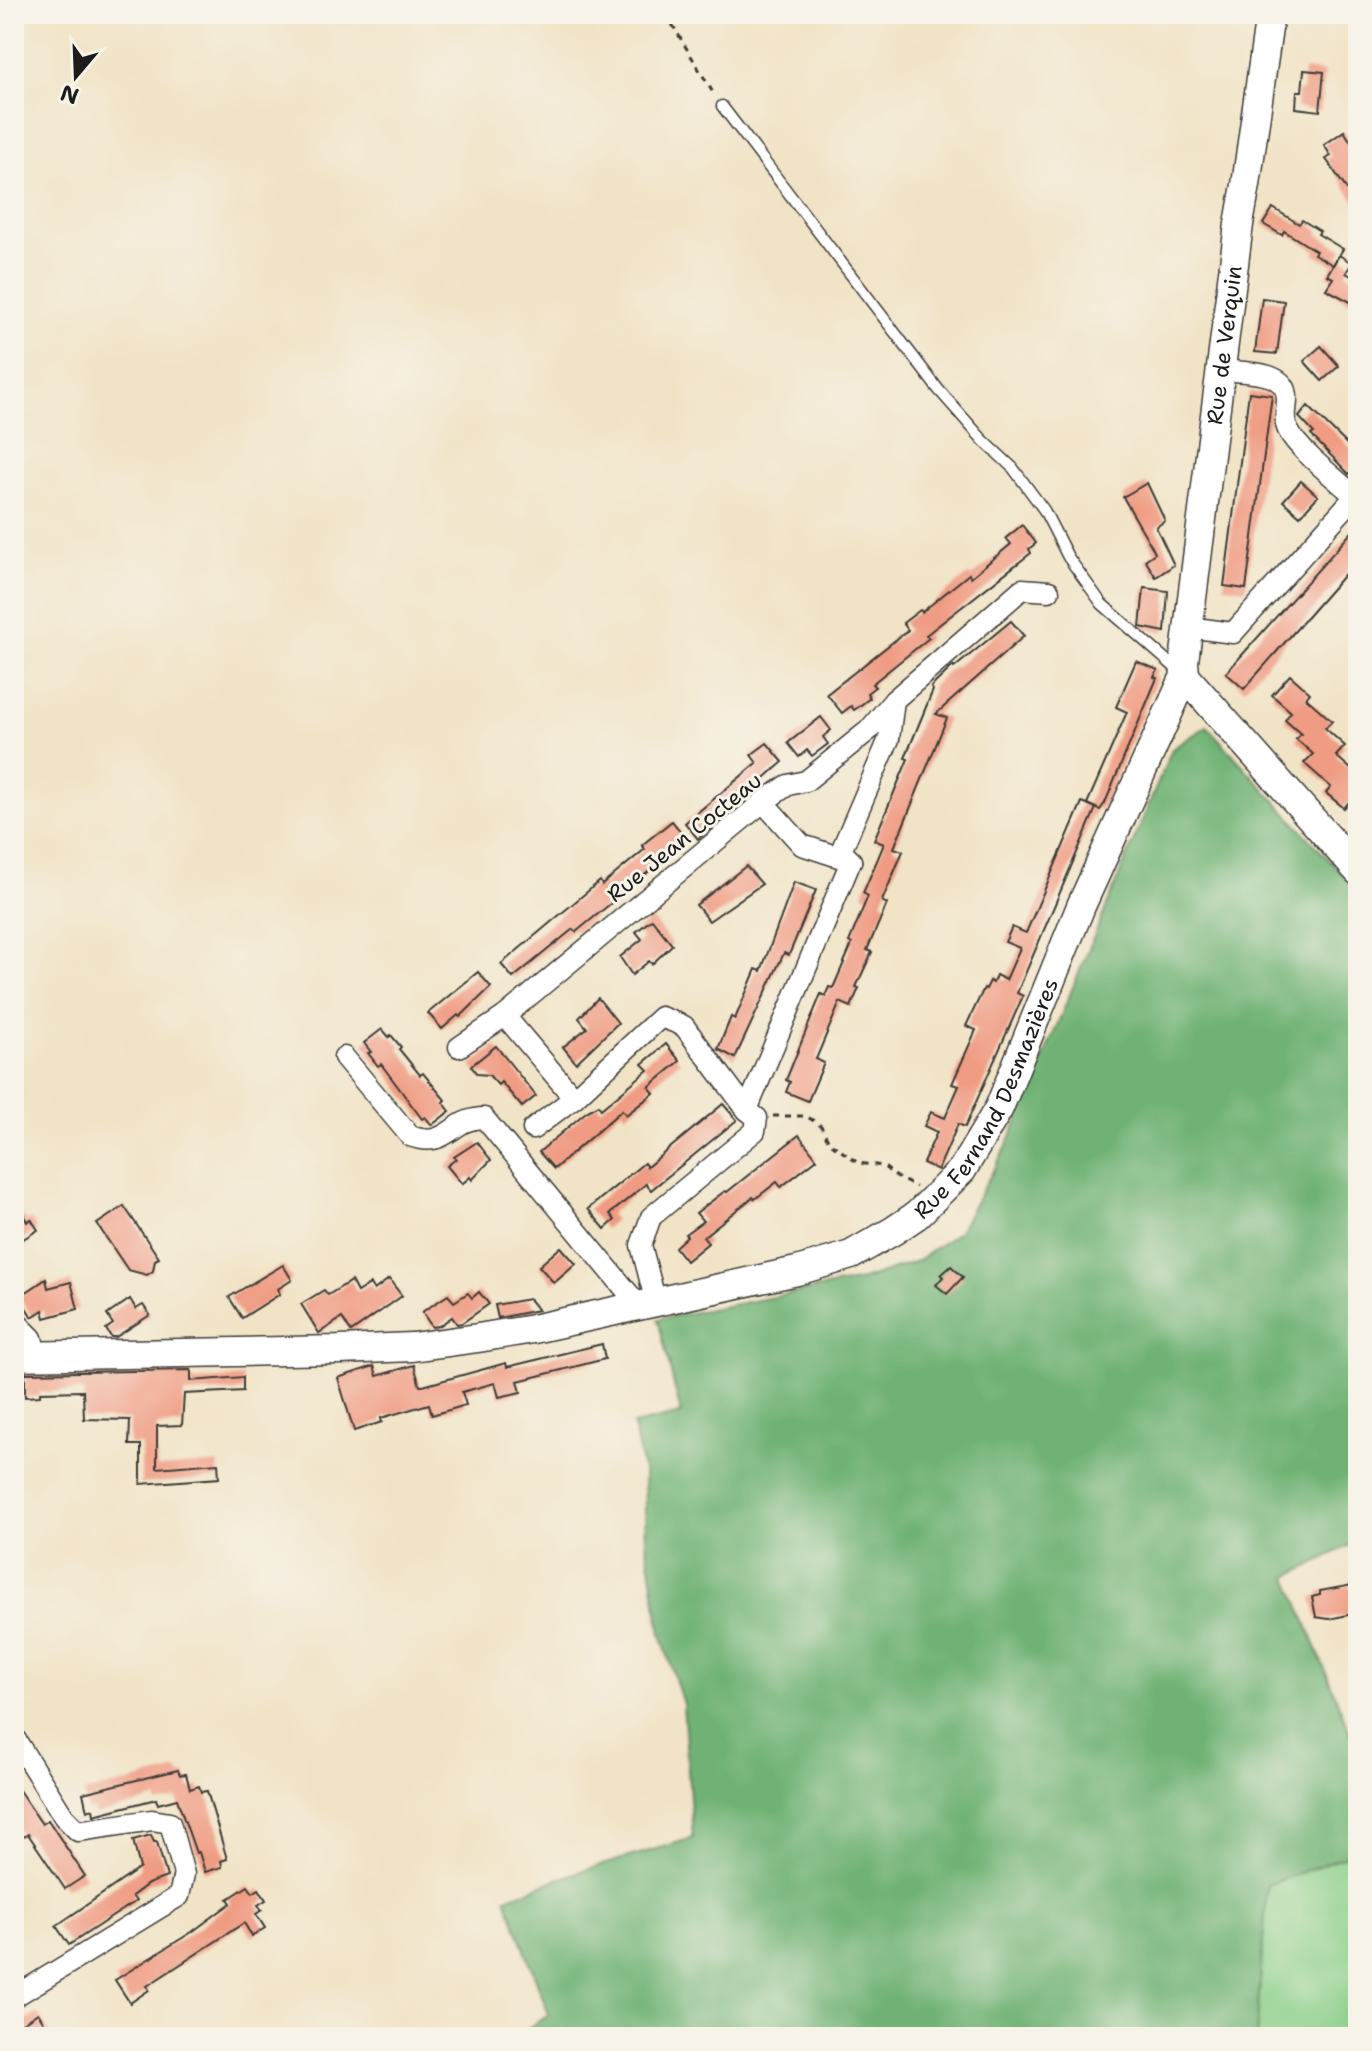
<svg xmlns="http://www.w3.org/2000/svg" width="1372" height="2051" viewBox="0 0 1372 2051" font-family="'Shantell Sans',sans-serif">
  <rect width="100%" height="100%" fill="#f7f3e8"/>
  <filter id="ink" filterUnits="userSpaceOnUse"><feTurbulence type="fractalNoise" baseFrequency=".0125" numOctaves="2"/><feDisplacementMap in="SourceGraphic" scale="16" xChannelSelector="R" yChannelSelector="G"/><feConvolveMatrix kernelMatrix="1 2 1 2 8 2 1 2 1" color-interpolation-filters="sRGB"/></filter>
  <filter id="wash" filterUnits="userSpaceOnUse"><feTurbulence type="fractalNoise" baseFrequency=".006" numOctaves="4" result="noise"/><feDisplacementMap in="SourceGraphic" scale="32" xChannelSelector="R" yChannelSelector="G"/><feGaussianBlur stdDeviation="1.8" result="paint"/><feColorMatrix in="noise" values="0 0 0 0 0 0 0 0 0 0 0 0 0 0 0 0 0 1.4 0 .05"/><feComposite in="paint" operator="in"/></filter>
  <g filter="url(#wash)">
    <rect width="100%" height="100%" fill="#f1e3c6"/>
    <polygon fill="#8acf89" stroke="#537652" stroke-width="2" points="1358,1851 1358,2037 1256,2037 1267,1885"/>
    <polygon fill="#6fb275" stroke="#466748" stroke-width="2" points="1207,726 1358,892 1358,1541 1288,1577 1358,1752 1358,1851 1267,1885 1256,2037 513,2037 549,2015 506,1898 575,1873 693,1838 683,1704 661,1634 646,1542 644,1474 633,1425 681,1414 658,1319 862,1280 917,1261 959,1231 1006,1148 1172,749"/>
    <g id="blocks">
      <g fill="#f09b83">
        <polygon points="1304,70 1324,72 1320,111 1296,108 1297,91 1302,91"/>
        <polygon points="1344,131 1358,153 1358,206 1326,159 1331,156 1324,145"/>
        <polygon points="1273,208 1299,224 1302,220 1320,231 1318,234 1343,249 1333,265 1314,254 1316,251 1284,231 1282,235 1263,224"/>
        <polygon points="1339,255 1352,263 1346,273 1358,280 1358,306 1326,289 1333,278 1327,275"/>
        <polygon points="1262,298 1284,301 1277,354 1255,352"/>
        <polygon points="1321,346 1339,366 1322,381 1304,361"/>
        <polygon points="1249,392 1272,395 1246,589 1224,586"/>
        <polygon points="1308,406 1358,455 1358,465 1349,474 1311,435 1314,433 1299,417"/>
        <polygon points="1301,481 1318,496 1300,516 1283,501"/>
        <polygon points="1147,483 1165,521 1156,527 1174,565 1156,577 1145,560 1155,553 1152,547 1123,497"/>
        <polygon points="1022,525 1036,543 1029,549 1031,553 926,635 929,638 872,684 875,687 867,693 870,698 854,710 851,706 842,713 827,694 908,630 903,623 920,610 922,612 969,574 971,577 1011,544 1006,538"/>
        <polygon points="1358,525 1358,559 1244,689 1226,673"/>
        <polygon points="1144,588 1168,591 1165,632 1140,627"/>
        <polygon points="1011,621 1024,636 936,714 947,718 894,848 903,851 882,901 887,904 867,950 872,952 856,987 859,988 851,1007 840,1002 816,1059 824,1063 808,1101 786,1092 790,1082 786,1080 821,994 825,996 829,987 833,988 852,944 849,942 868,896 863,893 884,844 874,840 908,759 905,758 933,690 931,687 953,666 954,668"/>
        <polygon points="1136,661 1158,670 1154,677 1157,678 1105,803 1100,810 1087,804 1096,808 1017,993 1023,996 965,1127 958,1124 938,1170 923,1163 937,1132 924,1126 931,1112 945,1118 959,1086 952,1084 976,1030 966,1026 984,988 986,989 990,981 993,983 996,975 1006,980 1020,948 1005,942 1012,927 1026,933 1082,802 1087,804 1127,712 1116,707"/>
        <polygon points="1290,675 1310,693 1306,698 1332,721 1325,728 1345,746 1336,756 1358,775 1358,792 1344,808 1326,793 1331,787 1304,763 1313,754 1296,739 1301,734 1285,720 1291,712 1272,695"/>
        <polygon points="821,717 831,730 823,737 828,744 812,756 807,750 799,757 788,743"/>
        <polygon points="767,743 783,762 759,783 762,787 698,839 685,823 757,763 751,755"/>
        <polygon points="672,821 685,837 664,854 666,857 615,900 576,932 573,929 513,978 501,964 600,881 602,885 645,849 642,845"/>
        <polygon points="746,866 762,884 709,921 696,905"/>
        <polygon points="794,882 816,890 789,955 784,953 735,1058 718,1049 731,1017 735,1019 756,969 761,971"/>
        <polygon points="652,919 672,945 652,964 649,961 632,975 620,957 642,939 636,932"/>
        <polygon points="478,972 491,987 460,1017 458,1015 442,1029 428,1013"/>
        <polygon points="598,998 618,1023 576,1063 563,1047 587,1028 579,1018"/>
        <polygon points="382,1029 389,1037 391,1035 401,1047 399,1049 420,1075 423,1073 445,1100 443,1102 450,1111 432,1125 425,1117 422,1119 381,1064 378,1066 368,1053 371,1052 364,1043"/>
        <polygon points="666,1044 680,1061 649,1087 654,1093 626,1115 622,1110 554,1169 539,1152 586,1112 598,1105 601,1109 648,1070 642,1064"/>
        <polygon points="496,1046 536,1096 522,1107 501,1082 498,1085 489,1075 477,1074 471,1066"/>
        <polygon points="723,1104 737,1120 651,1190 646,1184 610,1214 615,1220 605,1229 588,1209 644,1163 647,1167"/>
        <polygon points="799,1135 817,1159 781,1187 777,1182 755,1199 753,1197 703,1237 708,1243 686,1261 675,1247 687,1236 685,1234 703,1221 696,1213 725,1191 727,1192"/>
        <polygon points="477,1142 491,1160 472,1180 470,1177 462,1184 447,1166 456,1159 454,1157"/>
        <polygon points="124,1206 159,1258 155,1260 153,1271 147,1275 128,1270 97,1224"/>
        <polygon points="24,1216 27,1222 31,1219 38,1230 18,1242 14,1235 14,1222"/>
        <polygon points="561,1247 576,1264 554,1283 539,1266"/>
        <polygon points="283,1265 292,1280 278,1289 280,1294 242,1318 229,1297"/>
        <polygon points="951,1266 963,1277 947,1294 936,1285 943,1277 941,1275"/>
        <polygon points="46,1279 48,1288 71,1282 78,1309 45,1318 43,1310 32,1317 19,1297"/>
        <polygon points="389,1279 402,1296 351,1332 342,1318 319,1333 301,1304 324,1290 328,1295 351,1281 357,1292 370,1284 374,1290"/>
        <polygon points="479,1292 489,1304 462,1323 457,1324 452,1317 439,1326 432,1327 422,1312 448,1295 454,1302 468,1293 472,1298"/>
        <polygon points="130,1299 136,1309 143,1305 150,1315 116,1337 111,1337 106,1329 113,1324 107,1315"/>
        <polygon points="529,1299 538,1310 498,1318 495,1305"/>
        <polygon points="602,1344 605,1359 518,1381 521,1392 499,1397 495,1383 462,1392 466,1405 432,1415 429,1404 381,1418 382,1422 354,1431 338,1378 374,1366 377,1376 414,1365 420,1386 423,1386 506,1363 507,1367"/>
        <polygon points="191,1370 191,1381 243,1377 243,1391 184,1394 182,1425 157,1426 157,1468 218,1463 219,1478 141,1484 141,1445 129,1445 130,1420 84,1419 83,1391 40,1392 40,1396 25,1397 25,1373"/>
        <polygon points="1358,1584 1358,1613 1329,1619 1316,1617 1312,1597 1320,1595 1320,1591"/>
        <polygon points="178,1770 180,1775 186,1774 190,1789 199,1786 201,1792 207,1791 227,1859 221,1861 222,1867 205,1872 199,1852 196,1853 177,1799 158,1804 156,1799 94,1815 93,1809 87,1811 83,1793"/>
        <polygon points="14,1783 42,1824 48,1820 85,1876 65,1889 28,1834 23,1837 14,1824"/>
        <polygon points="151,1835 154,1842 157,1842 167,1877 148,1884 132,1896 136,1901 69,1945 56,1926 140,1868 133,1840"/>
        <polygon points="248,1886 253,1893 259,1889 266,1900 258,1905 262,1910 256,1914 265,1928 252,1936 244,1923 147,1986 149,1990 130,2003 115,1980 192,1932 231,1903 228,1899"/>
        <polygon points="38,2013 53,2037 29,2037 21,2024"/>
      </g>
    </g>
  </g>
  <g filter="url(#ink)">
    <use href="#blocks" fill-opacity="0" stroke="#3c3a36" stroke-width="2"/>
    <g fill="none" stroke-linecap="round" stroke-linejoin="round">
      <defs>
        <polyline id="lane" points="722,106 938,389 983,440 1013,468 1044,510 1068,557 1102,604 1179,671"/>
        <g id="street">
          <path d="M 1221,370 C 1243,373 1288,369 1287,399 C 1287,409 1283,420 1288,430 C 1298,450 1337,480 1355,496"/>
          <polyline points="1188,627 1233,633 1358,493"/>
          <polyline points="763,802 802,845 851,861"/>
          <polyline points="505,1016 574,1098"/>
          <polyline points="459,1047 505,1016 763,802 788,785 806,781 869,730 894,700"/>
          <path d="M 344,1057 L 410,1136 C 448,1150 450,1118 484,1118 L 639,1306"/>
          <polyline points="533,1129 574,1098 661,1017 684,1026 747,1110"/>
          <polyline points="656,1303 641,1245 651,1217 755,1131 757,1118 747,1110 851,861 841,851 889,739 894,700 1022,589 1049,591"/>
          <polyline points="14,1320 32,1338 36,1355"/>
          <polyline points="14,1737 64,1817 78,1831 152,1820 170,1823 184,1874 179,1896 14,1997"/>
        </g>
        <g id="secondary">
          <polyline points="1185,676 1358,871"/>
          <path id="s1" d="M 14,1356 L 340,1350 L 412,1347 L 478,1338 L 533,1329 L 797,1271 L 851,1255 L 893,1231 L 917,1215 L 962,1170 L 999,1108 L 1081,906 L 1185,676 L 1184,662 L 1239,224 L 1246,185 L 1270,14"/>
        </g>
      </defs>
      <use href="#lane" stroke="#3c3a36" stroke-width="13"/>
      <use href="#street" stroke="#3c3a36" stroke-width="23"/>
      <use href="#secondary" stroke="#3c3a36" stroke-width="31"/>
      <g stroke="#3c3a36" stroke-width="3" stroke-dasharray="6 6" stroke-linecap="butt">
        <polyline points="666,14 715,96"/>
        <polyline points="773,1116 803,1116 811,1119 821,1126 829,1142 858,1163 883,1166 898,1178 916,1187"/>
      </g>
      <use href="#lane" stroke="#fff" stroke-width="10"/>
      <use href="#street" stroke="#fff" stroke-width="20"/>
      <use href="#secondary" stroke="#fff" stroke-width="28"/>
    </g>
  </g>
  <g text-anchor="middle" stroke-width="6" stroke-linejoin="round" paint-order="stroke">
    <g font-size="22" fill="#1c1c1c" stroke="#f7f3e8">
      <text dy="8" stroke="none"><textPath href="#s1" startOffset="1864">Rue de Verquin</textPath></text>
      <text transform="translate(684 837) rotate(-39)" y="8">Rue Jean Cocteau</text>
      <text dy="8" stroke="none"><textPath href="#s1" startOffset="1062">Rue Fernand Desmazières</textPath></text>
    </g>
  </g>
  <rect width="1372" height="2051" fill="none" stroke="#f7f3e8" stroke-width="48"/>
  <g transform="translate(76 76) rotate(199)" stroke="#f7f3e8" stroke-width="6" paint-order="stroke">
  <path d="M0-6L14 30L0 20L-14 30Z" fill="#1c1c1c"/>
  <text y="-12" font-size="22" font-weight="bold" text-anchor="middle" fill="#1c1c1c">N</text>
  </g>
</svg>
